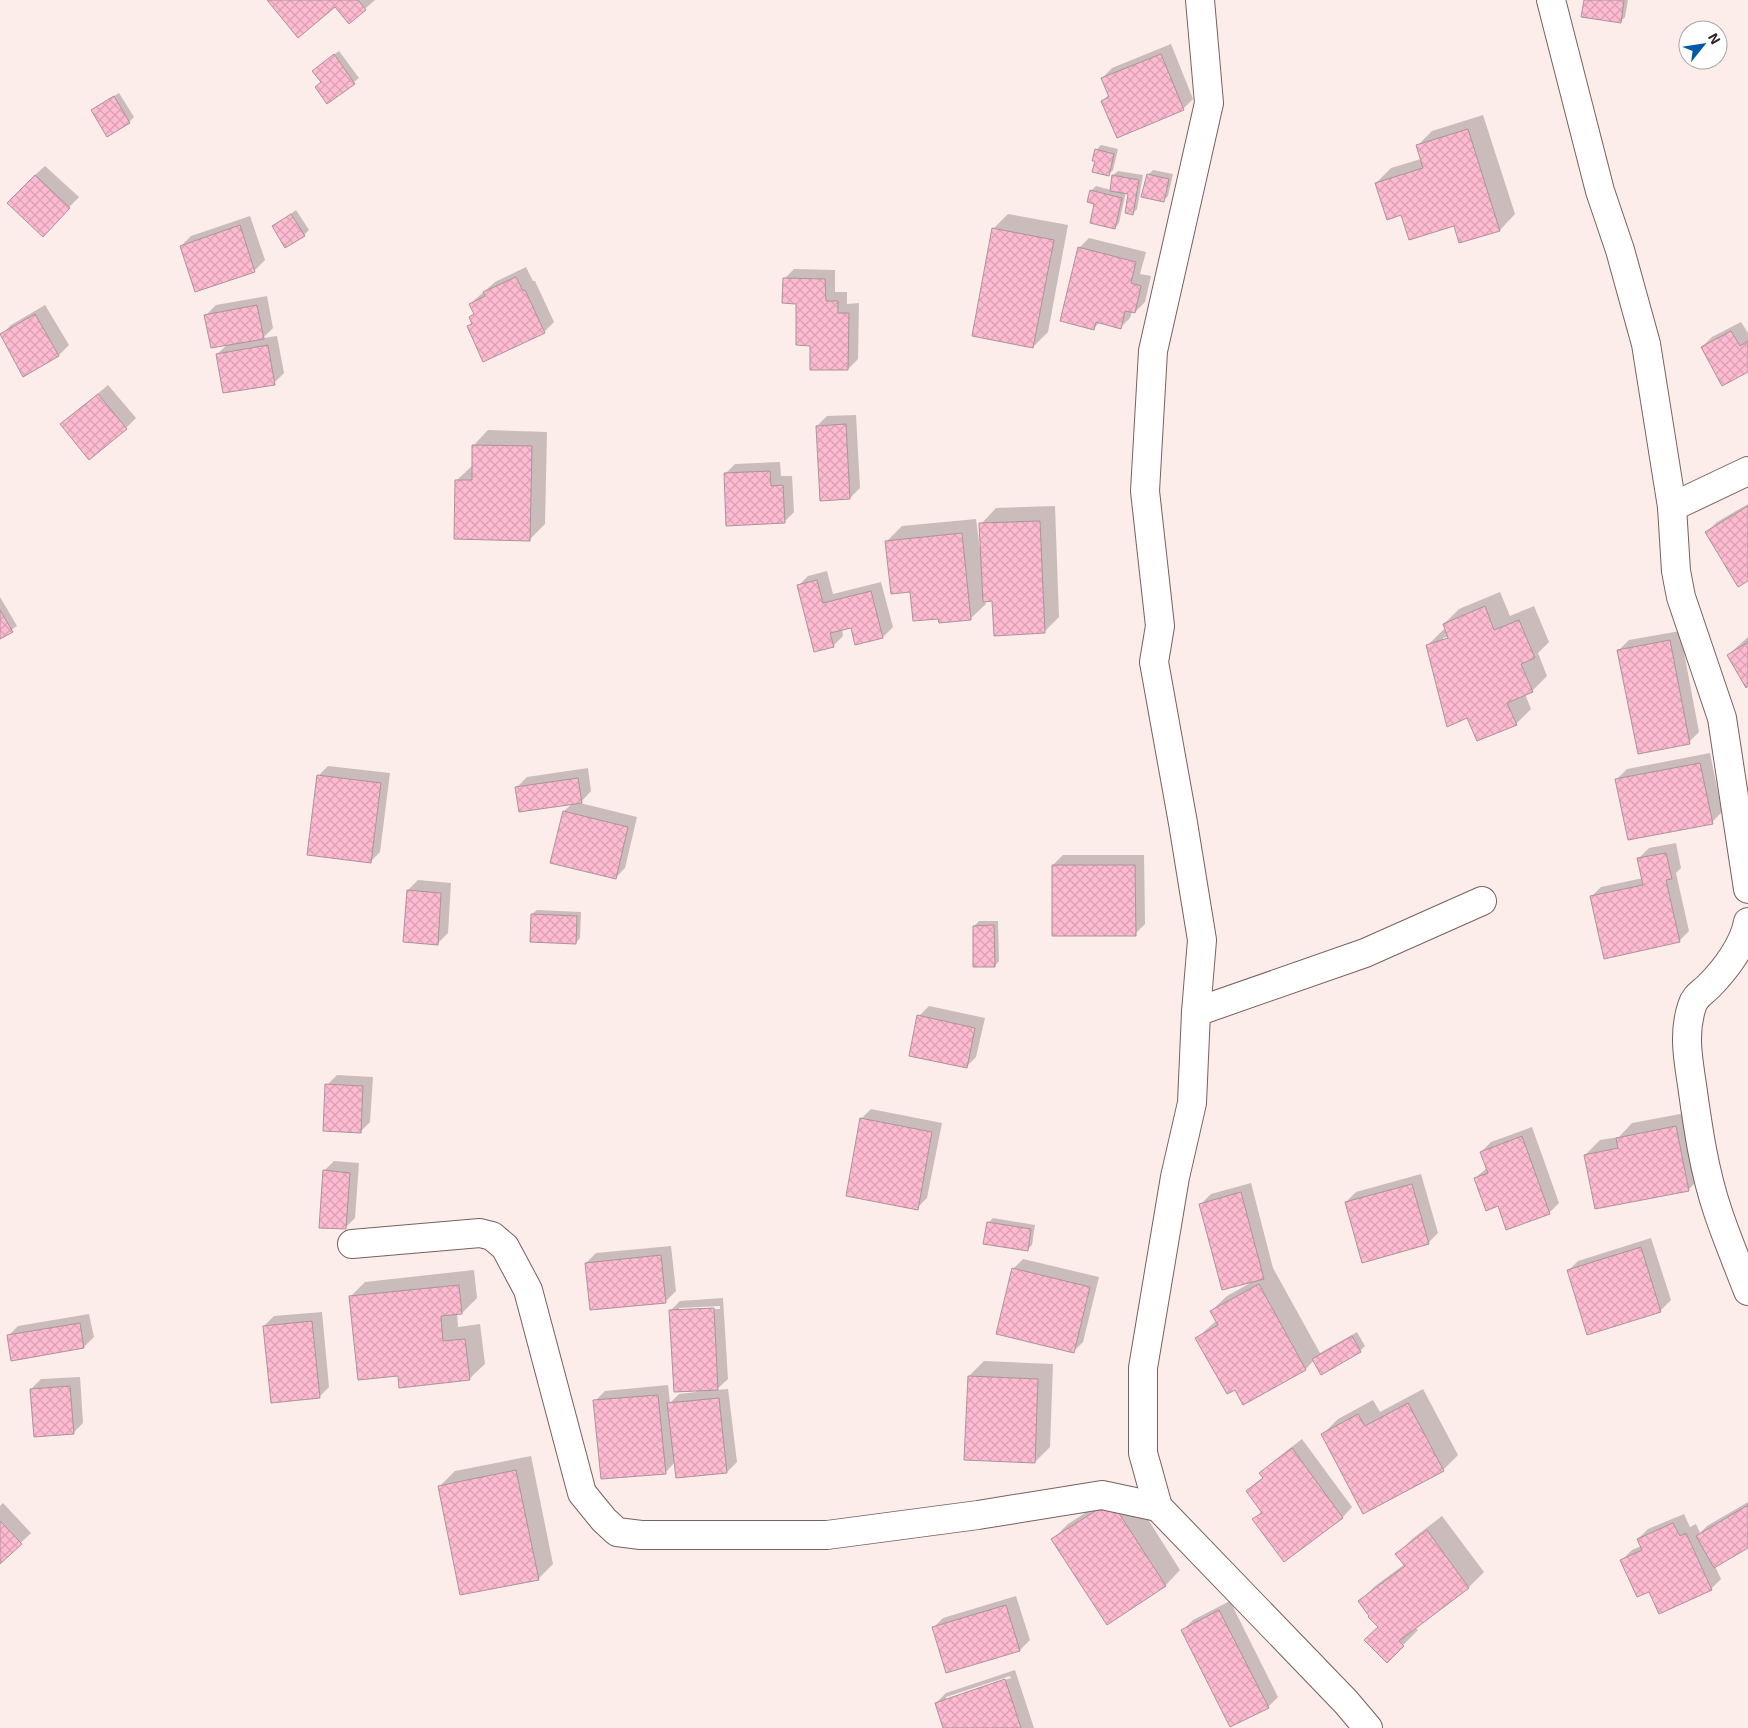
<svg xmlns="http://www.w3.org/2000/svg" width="1748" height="1728" viewBox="0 0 1748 1728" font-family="'Exo 2',sans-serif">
  <defs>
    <pattern id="building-cross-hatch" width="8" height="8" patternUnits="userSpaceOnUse" patternTransform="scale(1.25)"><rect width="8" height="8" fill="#febad1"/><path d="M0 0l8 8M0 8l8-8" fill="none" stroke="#daa0b3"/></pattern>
  </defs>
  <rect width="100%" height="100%" fill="#fcecea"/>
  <g fill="#0003" fill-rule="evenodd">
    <polygon points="269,0 375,0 350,22 335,5"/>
    <polygon points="1585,0 1628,0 1625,17 1620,22"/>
    <polygon points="1171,44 1193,99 1183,109 1103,101 1109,94 1102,78 1112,68"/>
    <polygon points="339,51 359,78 327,103 316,87 321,81 318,66"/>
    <polygon points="119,93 134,117 129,122 92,110 97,106"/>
    <polygon points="1483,115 1515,214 1500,230 1460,242 1455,225 1376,183 1391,168 1421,159 1417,146 1432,131"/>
    <polygon points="1101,145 1118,149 1113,170 1109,174 1096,160 1096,150"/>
    <polygon points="45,166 79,197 52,225 35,175"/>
    <polygon points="1153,170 1173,174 1168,196 1163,201 1148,175"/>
    <polygon points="1118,171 1143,175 1137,209 1132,214 1130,193 1126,192 1119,223 1115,228 1096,203 1091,191 1096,186 1111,190 1113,175"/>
    <polygon points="296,210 309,230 304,235 274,226"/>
    <polygon points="1008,214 1068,225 1048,332 1033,347 993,229"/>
    <polygon points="250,216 265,260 255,270 196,290 181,246 191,236"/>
    <polygon points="1089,238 1146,252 1140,274 1151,276 1145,302 1135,312 1132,311 1130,318 1120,328 1100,322 1094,328 1079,248"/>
    <polygon points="526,267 533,281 535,281 554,322 544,332 468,327 473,322 471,317 475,313 470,304 495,282"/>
    <polygon points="794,269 835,270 835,292 847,292 847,304 859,303 858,359 848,369 798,302 784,279"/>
    <polygon points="267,296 273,328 263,338 277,336 284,373 274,383 217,354 228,344 206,315 216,305"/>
    <polygon points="45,305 69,345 59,355 24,375 1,335 11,325"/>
    <polygon points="1741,322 1748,333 1748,370 1702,347 1712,337"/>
    <polygon points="108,385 136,418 126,428 62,424"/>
    <polygon points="856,415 860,488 850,498 817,426 827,416"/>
    <polygon points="488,430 547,432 545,524 530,539 457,480 473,465 473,446"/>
    <polygon points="780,462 781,476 792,476 794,512 784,522 725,474 735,464"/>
    <polygon points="1748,504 1748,579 1707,532 1717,522"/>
    <polygon points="1055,506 1059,617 1044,632 994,600 985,600 986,604 970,619 939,618 911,590 887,541 902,526 976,519 980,549 982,549 981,524 996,508"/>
    <polygon points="827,571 833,594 881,582 893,627 883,637 852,627 842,629 843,636 833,646 798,586 808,576"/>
    <path d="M 1500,592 L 1510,616 L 1534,606 L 1549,642 L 1538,653 L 1547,676 L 1532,691 L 1525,694 L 1531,709 L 1516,724 L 1468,716 L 1427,646 L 1443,630 L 1446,629 L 1444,624 L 1459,609 ZM 1454,635 L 1443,641 L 1443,638 Z"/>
    <polygon points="0,597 17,626 0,638"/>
    <polygon points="1680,631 1699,732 1689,742 1619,650 1629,640"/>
    <polygon points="1748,637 1748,685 1728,655"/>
    <polygon points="1710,753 1722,812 1712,822 1617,779 1627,769"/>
    <polygon points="328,766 390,773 380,852 370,862 318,776"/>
    <polygon points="588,768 591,791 580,803 637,817 625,868 615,878 564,811 573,803 517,787 527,777"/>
    <polygon points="1676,843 1681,868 1676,873 1689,931 1679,941 1591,897 1601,887 1643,878 1639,858 1649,848"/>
    <polygon points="1063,855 1144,855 1145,924 1135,934 1053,865"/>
    <polygon points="418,880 451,883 448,933 438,943 408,890"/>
    <polygon points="537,910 581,912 580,938 576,943 532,914"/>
    <polygon points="979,921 998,921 999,961 995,966 974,926"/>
    <polygon points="929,1006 985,1018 976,1057 966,1067 919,1016"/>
    <polygon points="337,1075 373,1077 370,1122 360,1132 327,1085"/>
    <polygon points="871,1109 942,1123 927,1198 917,1208 861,1119"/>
    <polygon points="1691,1112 1703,1175 1688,1190 1585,1155 1600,1140 1619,1137 1632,1123"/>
    <polygon points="1532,1127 1559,1203 1549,1213 1498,1204 1475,1178 1487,1168 1481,1152 1491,1142"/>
    <polygon points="334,1161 359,1163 355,1218 345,1228 324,1171"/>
    <polygon points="1421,1174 1438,1233 1428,1243 1346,1202 1356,1192"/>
    <polygon points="1251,1183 1273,1268 1320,1353 1357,1332 1365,1346 1360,1351 1322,1373 1314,1360 1306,1369 1244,1403 1236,1388 1197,1338 1217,1320 1211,1311 1227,1296 1252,1282 1201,1204 1211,1194"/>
    <polygon points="993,1218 1035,1225 1032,1245 1027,1250 988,1223"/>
    <polygon points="1651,1238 1671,1300 1661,1310 1588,1333 1568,1271 1578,1261"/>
    <polygon points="671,1246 676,1291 666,1301 586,1263 596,1253"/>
    <polygon points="1023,1259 1099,1277 1083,1342 1073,1352 1013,1269"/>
    <polygon points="474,1270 477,1298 462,1313 457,1313 458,1327 480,1324 485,1364 469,1379 399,1374 350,1297 365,1282"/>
    <path d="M 723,1298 L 728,1379 L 716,1390 L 728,1389 L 737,1462 L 727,1472 L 675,1462 L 665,1473 L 595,1401 L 605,1391 L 668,1385 L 670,1403 L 679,1394 L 696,1392 L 670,1311 L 680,1301 ZM 720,1306 L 720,1309 L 679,1311 L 679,1308 Z"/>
    <polygon points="322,1312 329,1387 319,1397 264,1326 274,1316"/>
    <polygon points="89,1314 94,1337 84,1347 8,1336 18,1326"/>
    <polygon points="984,1361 1053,1364 1050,1447 1035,1462 969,1376"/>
    <polygon points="80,1377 83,1423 73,1433 31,1389 41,1379"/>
    <polygon points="1423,1389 1458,1455 1443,1470 1323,1434 1338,1419 1373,1400 1380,1412"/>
    <polygon points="1302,1439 1352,1507 1343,1517 1284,1560 1254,1519 1262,1511 1247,1491 1263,1477 1261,1473 1271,1463"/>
    <polygon points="531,1456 553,1564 538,1579 440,1486 455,1471"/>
    <polygon points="1127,1486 1180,1570 1165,1586 1053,1539 1068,1524"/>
    <polygon points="1748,1502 1748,1547 1715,1566 1721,1579 1711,1589 1650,1590 1622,1560 1632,1550 1641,1546 1638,1539 1648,1529 1684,1514 1690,1527 1696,1524 1700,1533 1707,1526"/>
    <polygon points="3,1503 31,1533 0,1563 0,1506"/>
    <polygon points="1442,1516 1484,1572 1469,1587 1415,1627 1418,1630 1387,1661 1379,1627 1360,1601 1375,1586 1405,1564 1397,1554 1412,1539"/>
    <polygon points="1016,1596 1030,1640 1020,1650 947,1672 933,1628 943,1618"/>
    <polygon points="1230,1601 1278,1697 1268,1707 1183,1630 1193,1620"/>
    <path d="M 1015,1670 L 1034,1728 L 945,1728 L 936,1703 L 946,1693 ZM 1010,1676 L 1011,1678 L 946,1700 L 946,1697 Z"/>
  </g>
  <g fill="url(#building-cross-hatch)" stroke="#ac949b">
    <polygon points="267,0 358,0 366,10 349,24 335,7 298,38"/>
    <polygon points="1584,0 1624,0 1621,23 1581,17"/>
    <polygon points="334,54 355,84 327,104 315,87 321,82 312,71"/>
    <polygon points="1161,54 1184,110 1117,138 1101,101 1109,97 1101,78"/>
    <polygon points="114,96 130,123 107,137 91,110"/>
    <polygon points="1468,129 1500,231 1459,243 1454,226 1409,240 1401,215 1387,220 1375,183 1423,168 1416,145"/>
    <polygon points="1095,149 1114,154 1109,176 1092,172 1095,161 1092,161"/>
    <polygon points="1147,174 1169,179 1164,202 1141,197"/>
    <polygon points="35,175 70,208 43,237 7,203"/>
    <polygon points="1112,175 1139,180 1133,215 1125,213 1128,194 1110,191"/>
    <polygon points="1090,190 1122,198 1115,229 1090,223 1094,204 1087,202"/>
    <polygon points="291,214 305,236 285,248 272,226"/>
    <polygon points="240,225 255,272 195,292 180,246"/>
    <polygon points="992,228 1054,240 1033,348 972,336"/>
    <polygon points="1078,247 1136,262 1131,283 1141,286 1135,313 1125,311 1121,329 1096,322 1094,330 1060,321"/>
    <polygon points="516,277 523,291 525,290 545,333 483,362 467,326 472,324 469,317 474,314 469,304 485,296 483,292"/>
    <polygon points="783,278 825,279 826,301 838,301 838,313 849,313 848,370 810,370 810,346 796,345 796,304 782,303"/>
    <polygon points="257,305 264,339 211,348 204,315"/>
    <polygon points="35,314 59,356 23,377 0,334"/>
    <polygon points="1731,331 1740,346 1748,341 1748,372 1722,386 1701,347"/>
    <polygon points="268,345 275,385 223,393 216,354"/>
    <polygon points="98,394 127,429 89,460 60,424"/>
    <polygon points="846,424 850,499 820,501 816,426"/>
    <polygon points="472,445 532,446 530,541 454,539 455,480 472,480"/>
    <polygon points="770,471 771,486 783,485 785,523 726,526 724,473"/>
    <polygon points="1748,506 1748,581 1738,587 1705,532"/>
    <polygon points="1040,521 1045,633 994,636 992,601 983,602 979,523"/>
    <polygon points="962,533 971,620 939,623 938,619 913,621 910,592 891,594 885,541"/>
    <polygon points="817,580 823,603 871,591 883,638 855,645 851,628 830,633 834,647 814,652 797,585"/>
    <polygon points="1485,606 1494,630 1519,620 1535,658 1521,664 1533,692 1507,703 1517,725 1477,741 1467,718 1447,727 1426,645 1448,638 1443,624"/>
    <polygon points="0,610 13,632 0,639"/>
    <polygon points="1670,640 1690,744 1638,754 1617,650"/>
    <polygon points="1748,642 1748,686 1746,688 1727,655"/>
    <polygon points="1700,763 1713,824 1628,840 1615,779"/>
    <polygon points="317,775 381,783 371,863 307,855"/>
    <polygon points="578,778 582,803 519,812 515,787"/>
    <polygon points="563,811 628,827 616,879 550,863"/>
    <polygon points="1666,853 1672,879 1666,880 1680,942 1604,959 1590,896 1643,885 1637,858"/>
    <polygon points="1052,865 1135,865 1136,936 1052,936"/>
    <polygon points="407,890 441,893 438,945 403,942"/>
    <polygon points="531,914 577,916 576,944 530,942"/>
    <polygon points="994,925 995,967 973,967 973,926"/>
    <polygon points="917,1015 975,1028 967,1068 909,1056"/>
    <polygon points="325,1084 363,1086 361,1133 323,1131"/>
    <polygon points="860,1118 932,1132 918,1210 846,1196"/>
    <polygon points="1676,1126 1689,1191 1595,1209 1584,1155 1618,1148 1616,1138"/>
    <polygon points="1522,1136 1550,1214 1506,1230 1498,1206 1486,1211 1474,1178 1488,1173 1480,1152"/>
    <polygon points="323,1170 350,1173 346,1229 319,1228"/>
    <polygon points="1412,1184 1429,1244 1362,1263 1345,1202"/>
    <polygon points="1241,1192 1264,1279 1222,1290 1199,1204"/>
    <polygon points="987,1222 1031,1229 1028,1251 983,1244"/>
    <polygon points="1641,1247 1661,1312 1587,1335 1567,1270"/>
    <polygon points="661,1255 666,1303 590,1310 585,1263"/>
    <polygon points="1012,1268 1090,1287 1074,1353 996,1334"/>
    <polygon points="1259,1284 1306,1370 1243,1405 1235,1390 1227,1394 1195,1338 1218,1325 1210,1311"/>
    <polygon points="459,1285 462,1314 441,1316 443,1341 465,1339 470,1380 399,1388 398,1376 358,1380 349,1296"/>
    <polygon points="714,1308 718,1390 674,1392 669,1310"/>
    <polygon points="312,1321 320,1398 271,1403 263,1326"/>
    <polygon points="80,1323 84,1348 11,1361 7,1335"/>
    <polygon points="1352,1336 1361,1352 1321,1375 1312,1359"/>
    <polygon points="968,1376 1038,1379 1035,1463 964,1460"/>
    <polygon points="70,1386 74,1434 34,1437 30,1389"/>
    <polygon points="658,1395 666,1474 601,1479 593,1400"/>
    <polygon points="719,1398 727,1473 676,1478 667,1403"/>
    <polygon points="1408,1403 1444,1471 1363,1514 1321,1434 1358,1414 1365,1426"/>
    <polygon points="1292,1448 1343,1518 1284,1562 1252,1519 1262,1513 1246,1491 1263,1478 1259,1473"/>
    <polygon points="516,1470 539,1580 460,1595 438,1486"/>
    <polygon points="1111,1501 1166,1586 1107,1625 1051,1539"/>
    <polygon points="1748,1505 1748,1548 1714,1568 1696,1536"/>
    <polygon points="0,1521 22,1544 0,1564"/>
    <polygon points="1673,1523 1680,1536 1686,1533 1712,1590 1659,1614 1649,1592 1637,1597 1620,1560 1642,1550 1637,1539"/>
    <polygon points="1427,1530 1469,1588 1399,1641 1404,1646 1387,1663 1364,1640 1378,1627 1368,1617 1369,1616 1358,1601 1405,1566 1395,1554"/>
    <polygon points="1006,1605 1020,1651 946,1673 932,1627"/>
    <polygon points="1219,1610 1269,1708 1230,1727 1181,1630"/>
    <polygon points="1005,1679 1021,1728 943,1728 935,1703"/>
  </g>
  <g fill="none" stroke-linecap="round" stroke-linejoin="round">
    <defs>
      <g id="street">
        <polyline points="1200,0 1209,103 1153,351 1145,491 1160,626 1154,662 1183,823 1202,940 1196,1012 1192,1103 1175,1177 1143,1368 1143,1453 1158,1507 1346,1702 1368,1728"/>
        <polyline points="1551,0 1600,191 1620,250 1646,344 1672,507 1676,571 1681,597 1722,718 1748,889"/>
        <polyline points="1672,507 1748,471"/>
        <path d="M 1748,922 C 1744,945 1725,970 1709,986 C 1701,994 1695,996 1692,1006 C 1683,1033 1688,1058 1692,1085 C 1698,1128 1704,1171 1718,1212 C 1727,1239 1738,1265 1748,1291"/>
        <polyline points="1196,1012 1365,953 1482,901"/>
        <polyline points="352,1244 480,1233 492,1236 505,1247 528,1290 582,1493 604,1520 617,1532 641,1535 827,1535 978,1515 1102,1495 1158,1507"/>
      </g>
    </defs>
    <use href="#street" stroke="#78615f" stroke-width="30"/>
    <use href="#street" stroke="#fff" stroke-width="28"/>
  </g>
  <g transform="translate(1703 45) rotate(60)"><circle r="24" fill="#ffffff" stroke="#aba7a7"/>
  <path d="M0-4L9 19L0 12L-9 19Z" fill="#0159a7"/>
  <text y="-8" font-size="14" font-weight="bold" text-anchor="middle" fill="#2d2322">N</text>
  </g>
</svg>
